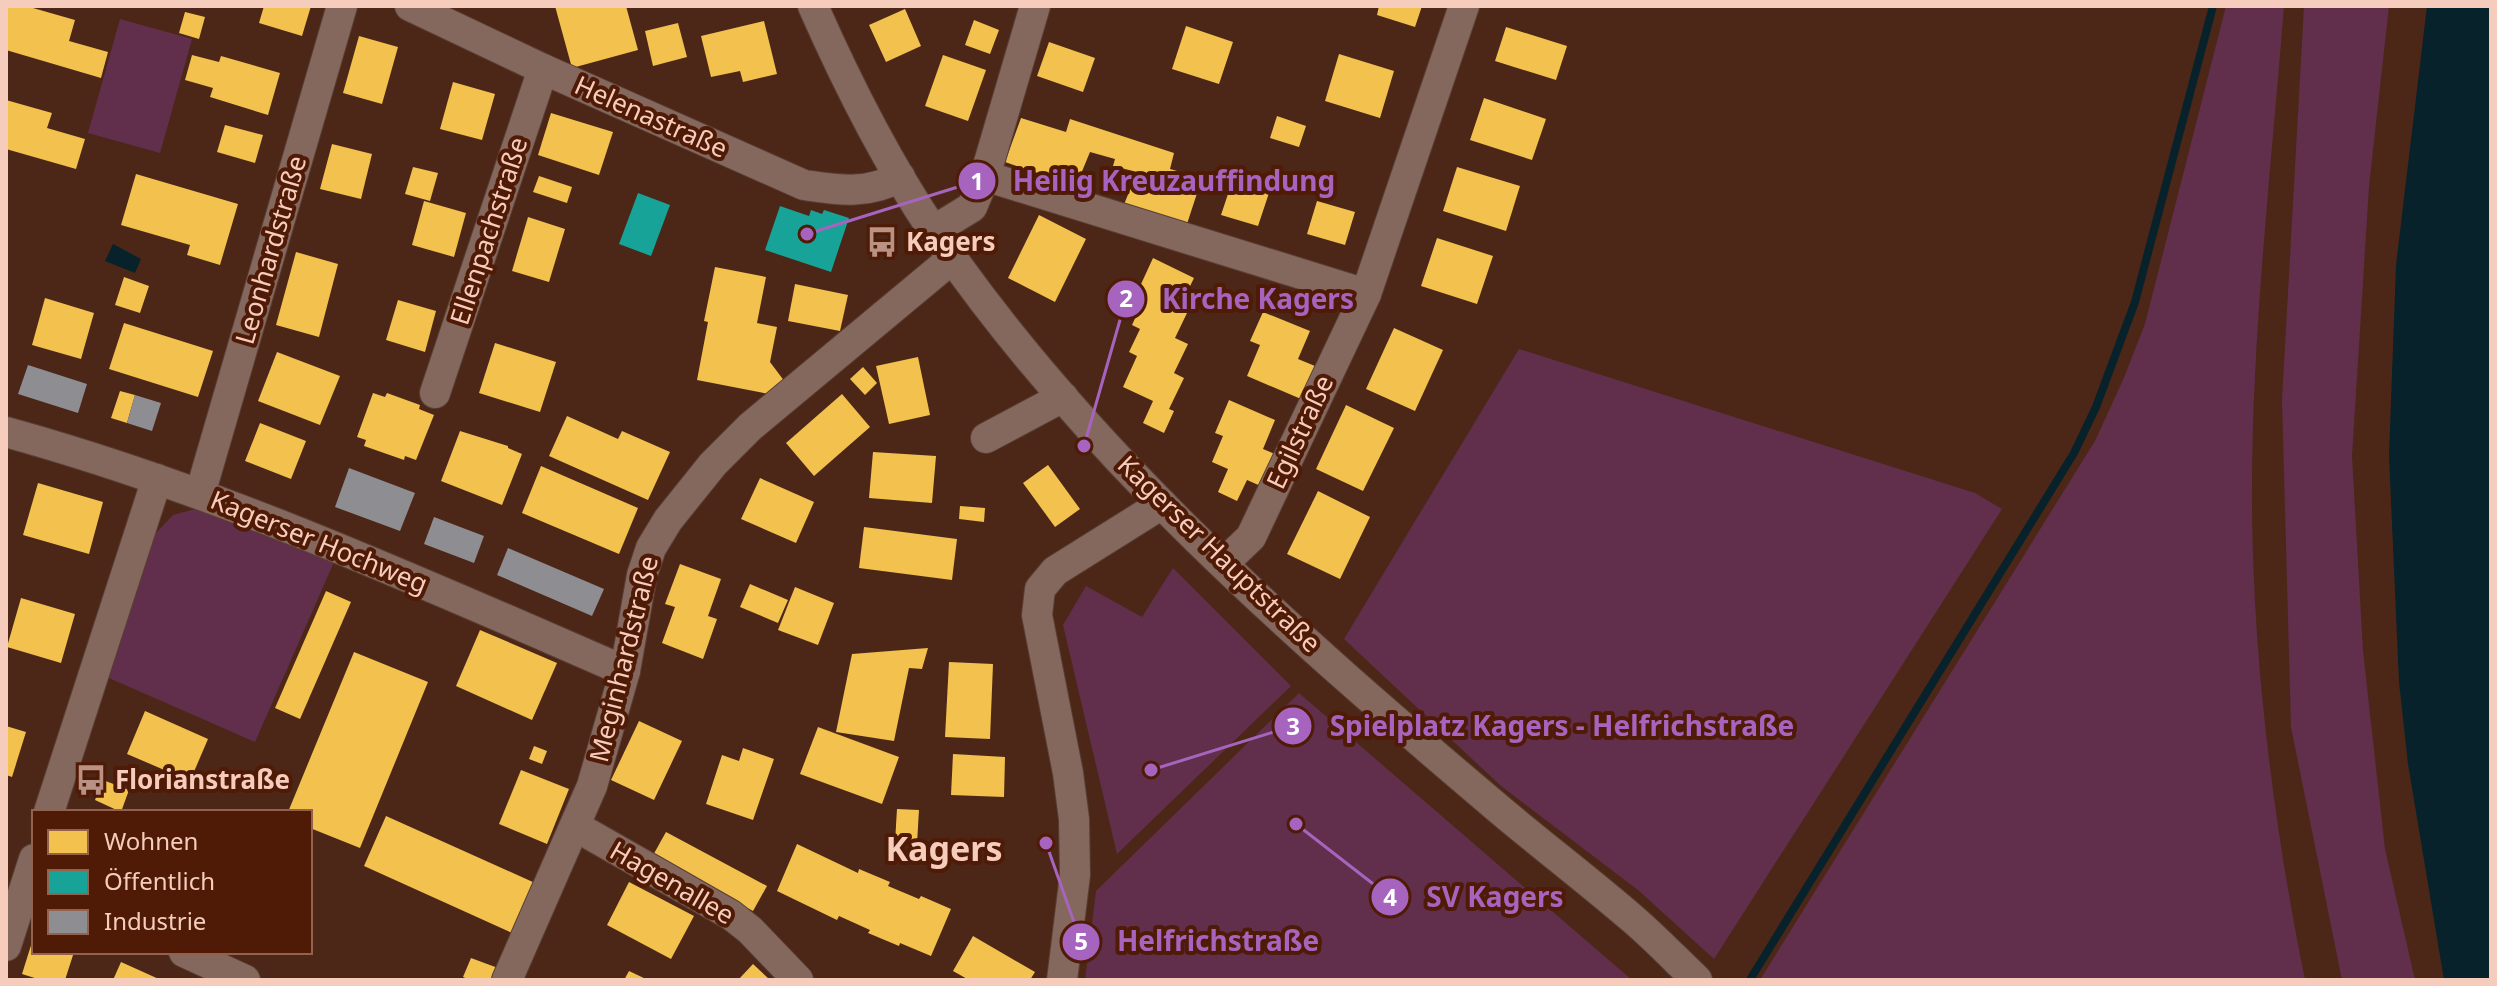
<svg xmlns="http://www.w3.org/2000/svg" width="2497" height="986" viewBox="0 0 2497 986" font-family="'Noto Sans',sans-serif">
  <rect width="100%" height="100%" fill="#4c2717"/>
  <g fill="#612f4c">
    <path d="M 2226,6 L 2284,6 C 2271,172 2251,339 2252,506 C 2253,662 2274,828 2305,980 L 1760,980 L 2095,441 L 2123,380 L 2145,324 Z"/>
    <polygon points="2304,6 2389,6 2369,186 2352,456 2363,651 2385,849 2415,980 2342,980 2291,727 2282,400"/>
    <polygon points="120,19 192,39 160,153 88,133"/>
    <polygon points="1519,349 1975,493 2002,509 1714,959 1638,890 1501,786 1344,639"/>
    <polygon points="199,508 334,562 255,742 109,678 153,536 173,515"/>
    <polygon points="1173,568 1291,686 1117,854 1063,625 1086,586 1142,617"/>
    <polygon points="1299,693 1632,980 1085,980 1096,891"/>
  </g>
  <g fill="#07222a">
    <polygon points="2427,6 2491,6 2491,980 2444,980 2408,764 2399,682 2389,456 2396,265"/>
    <polygon points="113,244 141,259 135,273 105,261"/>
  </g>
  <g fill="#f2c14e">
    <polygon points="6,6 26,6 75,20 69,41 108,52 101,78 6,50"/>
    <polygon points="264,6 311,6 302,36 259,23"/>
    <polygon points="555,6 626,6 638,50 572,68"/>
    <polygon points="1379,6 1422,6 1415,27 1377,15"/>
    <polygon points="905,9 921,46 886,62 869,25"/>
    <polygon points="185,12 205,17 199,39 179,33"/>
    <polygon points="974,20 999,30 990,54 965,45"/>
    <polygon points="764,21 777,74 743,82 740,71 711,77 701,36"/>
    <polygon points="678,23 687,57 653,66 645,31"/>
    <polygon points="1186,26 1233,42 1219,84 1172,69"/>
    <polygon points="1506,27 1567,46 1556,80 1495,61"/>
    <polygon points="359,36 398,47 382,104 343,93"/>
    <polygon points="1049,42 1095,58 1083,92 1037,76"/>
    <polygon points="1339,54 1394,71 1380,118 1325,101"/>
    <polygon points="192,55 219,62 221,56 280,73 268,115 210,97 213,88 185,80"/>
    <polygon points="943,55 986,70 968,121 925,106"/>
    <polygon points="453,82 495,94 482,140 440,129"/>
    <polygon points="1484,98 1546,119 1532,160 1470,140"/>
    <polygon points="6,100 52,113 47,128 85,139 76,169 6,149"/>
    <polygon points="551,113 613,132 599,175 538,155"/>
    <polygon points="1277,116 1306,126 1299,147 1270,138"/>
    <polygon points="1021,118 1066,132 1070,119 1174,153 1170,169 1202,178 1186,227 1123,207 1137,172 1113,166 1115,159 1090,152 1076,186 1005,162"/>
    <polygon points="225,125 263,135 255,163 217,152"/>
    <polygon points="332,144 372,154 361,199 320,189"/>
    <polygon points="413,167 438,173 430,201 405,194"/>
    <polygon points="1457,167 1520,186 1506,231 1443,211"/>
    <polygon points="136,174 238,204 220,265 187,255 190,245 121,225"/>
    <polygon points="539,176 572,187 567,203 533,192"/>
    <polygon points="1232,182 1269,193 1258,226 1221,215"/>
    <polygon points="424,201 466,213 454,257 412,245"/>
    <polygon points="1317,201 1355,212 1345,245 1307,234"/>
    <polygon points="1039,215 1086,239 1055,302 1008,278"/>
    <polygon points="528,217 565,229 549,282 512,271"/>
    <polygon points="1437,238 1493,256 1477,304 1421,286"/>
    <polygon points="296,252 338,264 319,337 276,325"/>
    <polygon points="1153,258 1194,278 1179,309 1187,313 1175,338 1188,344 1174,373 1184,378 1169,409 1174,411 1164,433 1143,423 1153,401 1123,387 1137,356 1129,352 1140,329 1132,325 1144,299 1136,295"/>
    <polygon points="715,267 766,277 757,323 777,327 770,362 785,382 769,394 697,380 708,322 704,321"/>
    <polygon points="124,277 149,286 140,313 115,305"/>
    <polygon points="795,284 848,295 840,331 788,321"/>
    <polygon points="45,298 94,313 81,359 32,345"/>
    <polygon points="398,300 436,311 425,352 386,340"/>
    <polygon points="1263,312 1310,331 1298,359 1315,366 1301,399 1247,376 1260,345 1250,341"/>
    <polygon points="124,323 213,351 198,397 109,369"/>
    <polygon points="1394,328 1443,350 1415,411 1366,389"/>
    <polygon points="495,343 556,362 540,412 479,393"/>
    <polygon points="277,352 340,376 320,425 258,401"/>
    <polygon points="918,357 930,415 889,424 876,366"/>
    <polygon points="863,367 877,383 865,395 850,379"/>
    <polygon points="120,391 135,395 127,423 111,418"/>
    <polygon points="373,393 385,397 387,393 420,405 419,409 434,415 416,460 405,456 404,460 364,446 366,440 357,437"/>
    <polygon points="842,394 870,427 814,476 786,443"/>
    <polygon points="1229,400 1275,420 1263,449 1277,455 1263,487 1247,480 1237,501 1218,492 1228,469 1212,462 1223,436 1215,433"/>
    <polygon points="1346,405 1394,428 1363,491 1316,469"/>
    <polygon points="567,416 618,439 622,431 670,452 648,500 549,456"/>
    <polygon points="260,423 306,441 291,479 245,461"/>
    <polygon points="460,431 508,446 508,448 522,454 502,505 441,481"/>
    <polygon points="873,452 936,456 932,503 869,498"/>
    <polygon points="1048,465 1080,509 1055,527 1023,483"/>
    <polygon points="541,466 638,508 619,554 522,513"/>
    <polygon points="760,478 814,502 796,543 741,519"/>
    <polygon points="38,483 103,502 89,554 23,535"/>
    <polygon points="1318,491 1370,517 1340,579 1287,554"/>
    <polygon points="960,506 985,508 984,522 959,519"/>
    <polygon points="864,527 957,539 952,580 859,568"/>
    <polygon points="680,564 721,579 708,616 717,619 703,659 662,643 675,607 665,604"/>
    <polygon points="750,584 788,600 778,623 740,607"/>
    <polygon points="795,587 834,603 818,645 778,630"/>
    <polygon points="326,591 351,602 300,719 275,708"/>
    <polygon points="21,598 75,614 61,663 7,647"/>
    <polygon points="480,630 557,663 532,720 456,686"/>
    <polygon points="928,648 922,669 909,668 894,741 836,732 852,654"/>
    <polygon points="354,652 428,682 360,848 310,828 310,812 288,812"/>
    <polygon points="949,662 993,664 990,739 945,737"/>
    <polygon points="145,711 208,739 190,781 127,754"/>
    <polygon points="639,721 682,741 654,800 611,780"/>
    <polygon points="6,726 26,732 12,777 6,775"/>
    <polygon points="818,727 899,757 882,804 800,774"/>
    <polygon points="534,746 547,751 542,764 529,759"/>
    <polygon points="743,748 774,759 753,820 706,804 722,755 739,761"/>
    <polygon points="953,754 1005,757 1004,797 951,795"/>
    <polygon points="521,770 569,789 547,844 499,824"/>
    <polygon points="103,780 129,790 121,812 95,800"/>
    <polygon points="897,809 919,810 917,843 895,842"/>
    <polygon points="386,816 535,883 512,933 364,866"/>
    <polygon points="666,832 767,886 753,911 652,857"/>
    <polygon points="797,844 858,873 859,869 890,882 888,886 919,899 921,896 951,909 931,956 900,943 899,946 868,933 870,930 839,916 837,920 777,891"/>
    <polygon points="629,882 694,916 671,959 607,925"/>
    <polygon points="973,936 1035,972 1030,980 969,980 953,971"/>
    <polygon points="33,939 34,952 74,952 65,980 41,980 22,974"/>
    <polygon points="471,958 498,968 494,980 470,980 463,977"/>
    <polygon points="121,962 161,980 113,980"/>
    <polygon points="753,964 770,980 738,980"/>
    <polygon points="629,971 648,980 624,980"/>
  </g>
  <g fill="#17a398">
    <polygon points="638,193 670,205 651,256 619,244"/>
    <polygon points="780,206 809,216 811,210 822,214 824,210 849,218 831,272 765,250"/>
  </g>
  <g fill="#8d8d92">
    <polygon points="28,365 87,384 78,413 18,394"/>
    <polygon points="135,395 161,403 152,431 127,423"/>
    <polygon points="349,468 415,493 400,531 335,507"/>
    <polygon points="434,517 484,536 474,563 424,544"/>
    <polygon points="508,548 604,589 592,616 497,575"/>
  </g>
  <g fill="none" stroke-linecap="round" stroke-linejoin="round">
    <polyline stroke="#07222a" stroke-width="8" points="1751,978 2074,453 2096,407 2135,302 2213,6"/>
    <defs>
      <g id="minor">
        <path d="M 410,6 L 543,69 L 804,185 C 839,190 867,195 900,177"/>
        <path d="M 813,6 C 847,83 885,159 932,229 C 1082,451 1297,638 1500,810 C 1544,847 1590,882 1634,920 C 1656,939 1676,960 1697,980"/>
        <polyline points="985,176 1366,294"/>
        <polyline points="933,231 972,207 985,176 1035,6"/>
        <polyline points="435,393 543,69"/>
        <path d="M 6,432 C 220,491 422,583 625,671"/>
        <polyline points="986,438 1063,397"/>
        <polyline points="200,494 342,6"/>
        <polyline points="1224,563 1251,537 1366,294 1464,6"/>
        <polyline points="49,812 157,479"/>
        <polyline points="575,826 731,915 750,930 798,980"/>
        <polyline points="6,946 34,859"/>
        <polyline points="184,952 245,980"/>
        <polyline points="507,980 592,786 625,671 642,575 651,548 668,520 713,464 750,427 953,258"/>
        <polyline points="1062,980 1075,875 1074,819 1068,773 1037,615 1040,589 1055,571 1162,504"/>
      </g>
    </defs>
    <use href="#minor" stroke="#5a3f34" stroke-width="32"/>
    <use href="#minor" stroke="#85685d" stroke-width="30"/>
  </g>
  <defs>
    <symbol id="bus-bare" viewBox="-9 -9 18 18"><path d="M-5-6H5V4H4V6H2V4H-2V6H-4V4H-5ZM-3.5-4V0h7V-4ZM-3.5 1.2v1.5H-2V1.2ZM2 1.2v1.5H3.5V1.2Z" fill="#ba9283" stroke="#4f1b06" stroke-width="2.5" paint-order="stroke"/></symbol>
  </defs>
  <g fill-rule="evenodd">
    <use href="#bus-bare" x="860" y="220" width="44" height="44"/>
    <use href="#bus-bare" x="69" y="758" width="44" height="44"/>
  </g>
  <g text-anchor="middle" stroke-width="8" stroke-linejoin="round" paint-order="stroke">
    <g font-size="26" fill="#f6ccbd" stroke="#4f1b06">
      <text transform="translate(651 117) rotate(24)" y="9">Helenastraße</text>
      <text transform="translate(489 231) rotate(-72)" y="9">Ellenpachstraße</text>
      <text transform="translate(271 250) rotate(-74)" y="9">Leonhardstraße</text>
      <text transform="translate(1300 432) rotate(-65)" y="9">Egilstraße</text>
      <text transform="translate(319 542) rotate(22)" y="9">Kagerser Hochweg</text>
      <text transform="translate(1219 554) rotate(44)" y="9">Kagerser Hauptstraße</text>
      <text transform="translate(624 659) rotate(-76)" y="9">Meginhardstraße</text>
      <text transform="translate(672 883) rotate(30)" y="9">Hagenallee</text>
    </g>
    <g font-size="26" font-weight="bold" fill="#f6ccbd" stroke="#4f1b06" text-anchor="start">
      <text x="906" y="251">Kagers</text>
      <text x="115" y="789">Florianstraße</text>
    </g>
    <g font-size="34" font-weight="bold" fill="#f6ccbd" stroke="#4f1b06">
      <text x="944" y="861">Kagers</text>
    </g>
  </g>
  <path fill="none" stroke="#a664be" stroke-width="3" d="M807 234L977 181M1084 446L1126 299M1151 770L1293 726M1296 824L1390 897M1046 843L1081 942"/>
  <g fill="#a664be" stroke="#4f1b06" stroke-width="3">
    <circle cx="807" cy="234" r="8"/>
    <circle cx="1084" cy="446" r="8"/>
    <circle cx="1151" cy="770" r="8"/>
    <circle cx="1296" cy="824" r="8"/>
    <circle cx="1046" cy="843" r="8"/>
    <circle cx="977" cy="181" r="20"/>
    <circle cx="1126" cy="299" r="20"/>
    <circle cx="1293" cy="726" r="20"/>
    <circle cx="1390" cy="897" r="20"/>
    <circle cx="1081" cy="942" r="20"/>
  </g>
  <g font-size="24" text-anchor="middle" font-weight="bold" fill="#fff">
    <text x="977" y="190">1</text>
    <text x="1126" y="307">2</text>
    <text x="1293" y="735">3</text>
    <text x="1390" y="906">4</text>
    <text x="1081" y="950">5</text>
  </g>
  <g font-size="28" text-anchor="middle" font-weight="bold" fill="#a664be" stroke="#4f1b06" stroke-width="8" stroke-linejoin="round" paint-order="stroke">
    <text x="1174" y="191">Heilig Kreuzauffindung</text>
    <text x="1258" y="309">Kirche Kagers</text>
    <text x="1562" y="736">Spielplatz Kagers - Helfrichstraße</text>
    <text x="1495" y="907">SV Kagers</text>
    <text x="1218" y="951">Helfrichstraße</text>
  </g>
  <rect width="2497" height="986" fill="none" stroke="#f6ccbd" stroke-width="16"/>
  <rect x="32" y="810" width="280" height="144" fill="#4f1b06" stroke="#92624f" stroke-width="2"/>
  <rect x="48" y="830" width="40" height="24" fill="#f2c14e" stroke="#92624f" stroke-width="2"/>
  <text x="104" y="850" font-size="24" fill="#f6ccbd">Wohnen</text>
  <rect x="48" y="870" width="40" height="24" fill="#17a398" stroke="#92624f" stroke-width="2"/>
  <text x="104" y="890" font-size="24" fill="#f6ccbd">Öffentlich</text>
  <rect x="48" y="910" width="40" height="24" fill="#8d8d92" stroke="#92624f" stroke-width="2"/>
  <text x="104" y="930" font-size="24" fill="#f6ccbd">Industrie</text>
</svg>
